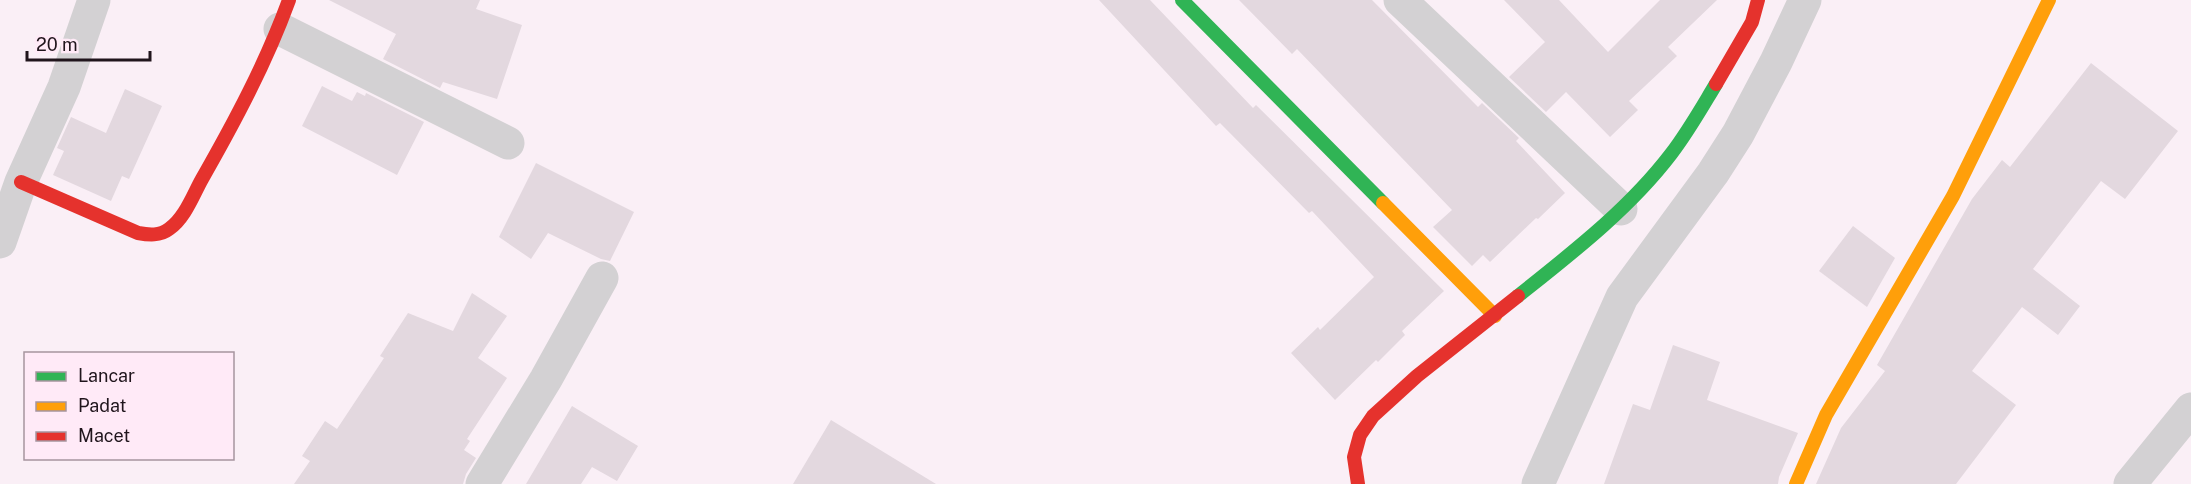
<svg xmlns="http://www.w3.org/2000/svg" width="2191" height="484" viewBox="0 0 2191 484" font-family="'Public Sans',sans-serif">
  <rect width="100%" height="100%" fill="#faeff6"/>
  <g fill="#e3d8df">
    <polygon points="329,0 480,0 476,9 522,25 497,99 443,82 440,88 383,59 396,34"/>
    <polygon points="1099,0 1150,0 1253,108 1256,105 1444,291 1402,331 1405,335 1378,362 1376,360 1335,400 1291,353 1318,327 1320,330 1374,277 1312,211 1309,213 1220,123 1216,126"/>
    <polygon points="1239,0 1372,0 1478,107 1482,103 1519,138 1516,141 1565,193 1538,219 1536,218 1490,262 1483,255 1472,266 1433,227 1452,210 1297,49 1292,54"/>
    <polygon points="1504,0 1559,0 1608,52 1660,0 1717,0 1668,47 1677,56 1629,101 1638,110 1610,137 1566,92 1546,112 1509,77 1545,42"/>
    <polygon points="2091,63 2178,131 2125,199 2101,181 2033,269 2080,306 2058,335 2022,307 1972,371 2016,405 1956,484 1816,484 1841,428 1885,371 1877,365 1972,199 2002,160 2010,167"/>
    <polygon points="322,86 352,101 357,92 365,96 366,93 424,122 397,175 302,126"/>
    <polygon points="125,89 162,106 129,179 122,176 111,201 53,175 64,151 57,148 71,117 106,133"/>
    <polygon points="536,163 634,212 610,261 601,259 548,233 531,259 499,237"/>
    <polygon points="1853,226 1895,258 1867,307 1819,271"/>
    <polygon points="472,293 507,316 478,358 507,378 467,439 470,441 464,450 476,458 466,474 463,484 294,484 310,461 302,456 325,421 337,429 384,358 380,356 408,313 453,331"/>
    <polygon points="1673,345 1720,362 1707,400 1798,433 1779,477 1778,484 1604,484 1633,404 1650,410"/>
    <polygon points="572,406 638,446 617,481 592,467 581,484 526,484"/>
    <polygon points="831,420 936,484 793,484"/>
  </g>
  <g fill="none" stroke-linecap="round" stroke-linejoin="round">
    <g stroke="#d3d1d3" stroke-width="33">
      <polyline points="1400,0 1621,209"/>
      <polyline points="280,29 508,143"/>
      <polyline points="0,242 21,182 64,87 94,0"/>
      <polyline points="482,484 546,379 602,278"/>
      <polyline points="1538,484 1622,297 1713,173 1738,134 1776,62 1805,0"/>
      <polyline points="2130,484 2191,409"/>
    </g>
    <g stroke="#30b455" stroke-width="14">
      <polyline points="1182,0 1383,203"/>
      <path d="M 1518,296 C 1572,253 1629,209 1671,154 C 1688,132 1702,107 1716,84"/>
    </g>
    <g stroke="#ff9f0a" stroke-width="14">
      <polyline points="1383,203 1495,316"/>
      <polyline points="1796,484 1826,415 1953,196 2049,0"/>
    </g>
    <g stroke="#e5322d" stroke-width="14">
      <polyline points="1716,84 1752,22 1758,0"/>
      <path d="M 21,182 L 138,233 C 149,235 160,236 169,229 C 185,218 193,195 202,179 C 235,121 266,63 289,0"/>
      <polyline points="1358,484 1354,457 1360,435 1373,416 1417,376 1518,296"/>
    </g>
  </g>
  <rect x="24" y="352" width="210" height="108" fill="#ffeaf7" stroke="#a6959f" stroke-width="1.5"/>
  <rect x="36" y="372" width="30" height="9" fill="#30b455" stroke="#a6959f" stroke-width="1.5"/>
  <text x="78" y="382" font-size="18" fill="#20151c">Lancar</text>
  <rect x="36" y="402" width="30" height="9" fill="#ff9f0a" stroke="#a6959f" stroke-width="1.5"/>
  <text x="78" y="412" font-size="18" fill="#20151c">Padat</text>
  <rect x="36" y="432" width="30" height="9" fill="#e5322d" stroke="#a6959f" stroke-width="1.5"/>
  <text x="78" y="442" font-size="18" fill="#20151c">Macet</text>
  <path d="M27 51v9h123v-9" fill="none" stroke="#20151c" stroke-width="3"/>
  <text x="36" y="51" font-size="18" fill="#20151c" stroke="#ffeaf7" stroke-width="4.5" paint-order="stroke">20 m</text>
</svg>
